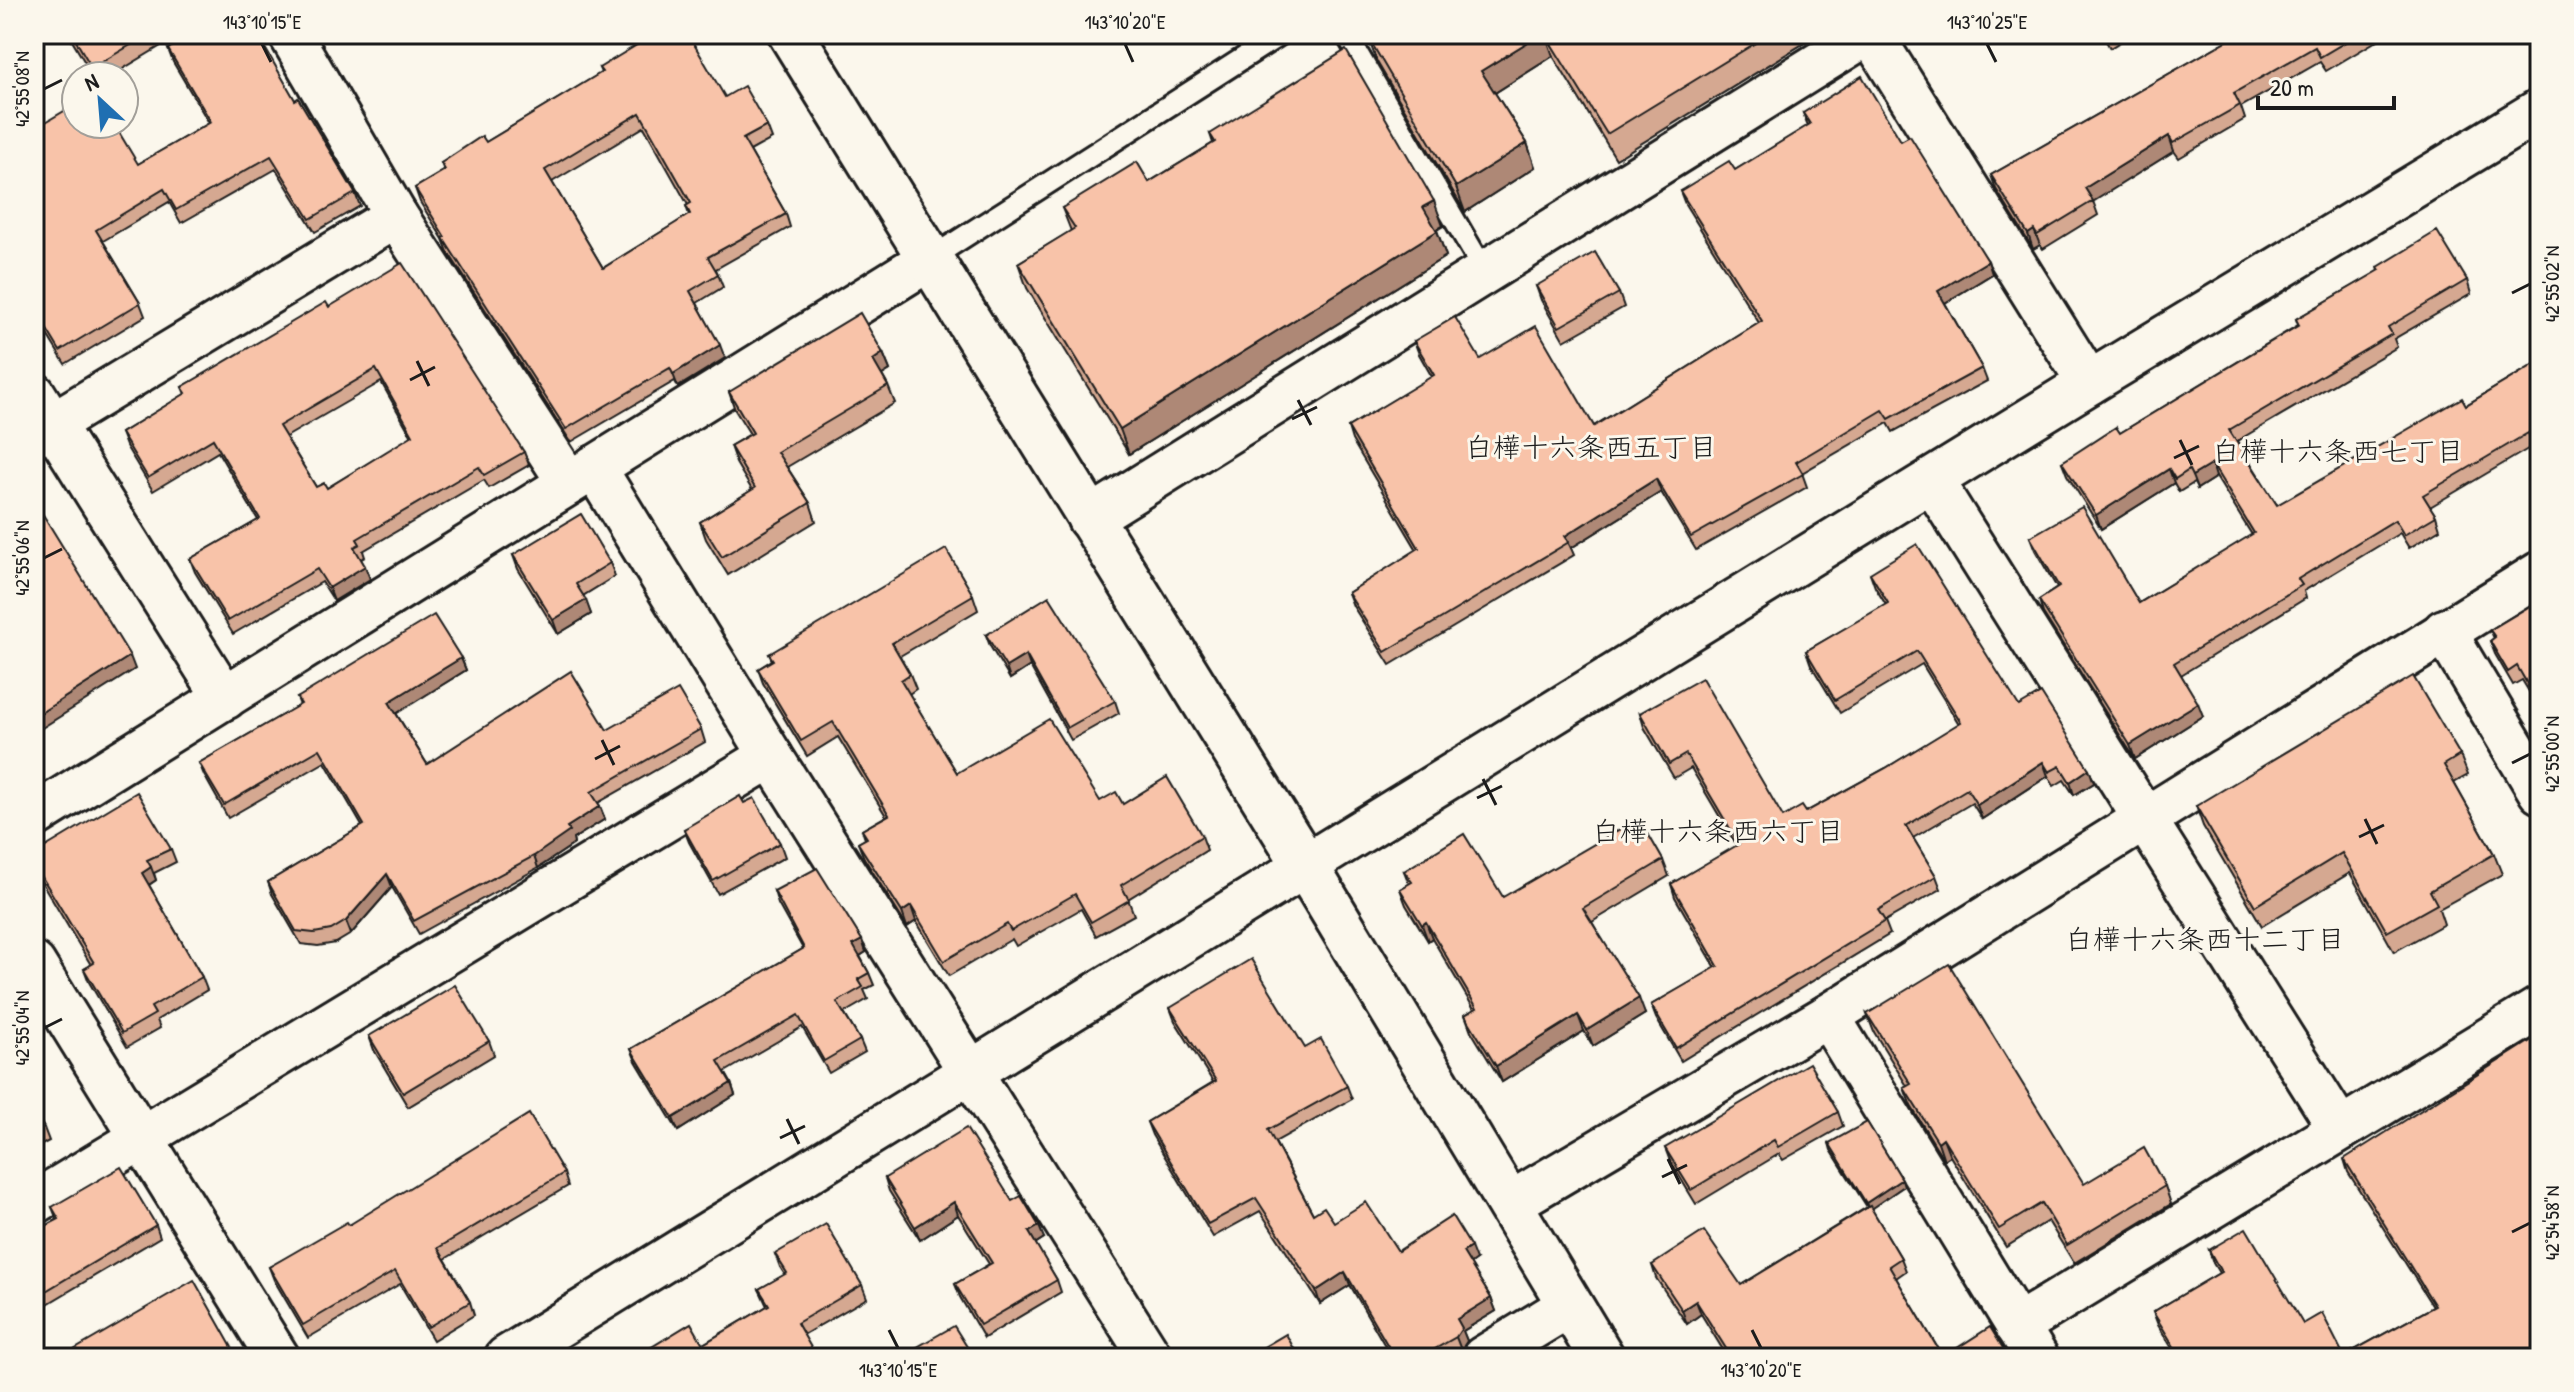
<svg xmlns="http://www.w3.org/2000/svg" width="2574" height="1392" viewBox="0 0 2574 1392" font-family="'Patrick Hand','Klee One',sans-serif">
  <rect width="100%" height="100%" fill="#fbf7ec"/>
  <filter id="ink" filterUnits="userSpaceOnUse"><feTurbulence type="fractalNoise" baseFrequency=".0125" numOctaves="2"/><feDisplacementMap in="SourceGraphic" scale="16" xChannelSelector="R" yChannelSelector="G"/><feConvolveMatrix kernelMatrix="1 2 1 2 8 2 1 2 1" color-interpolation-filters="sRGB"/></filter>
  <g filter="url(#ink)">
    <g fill="none" stroke-linecap="round" stroke-linejoin="round">
      <defs>
        <g id="service">
          <polyline points="1346,34 1485,272"/>
          <polyline points="928,260 1281,34"/>
        </g>
        <g id="minor">
          <polyline points="290,34 396,216 569,483"/>
          <polyline points="1871,34 2089,383"/>
          <polyline points="34,394 225,698"/>
          <polyline points="34,435 396,216"/>
          <polyline points="594,467 771,756 1151,1358"/>
          <polyline points="1932,481 2340,1129"/>
          <polyline points="1089,519 1867,34"/>
          <polyline points="2444,631 2540,792"/>
          <polyline points="34,816 928,260"/>
          <polyline points="34,964 278,1358"/>
          <polyline points="1828,1016 2037,1358"/>
          <polyline points="34,1203 771,756"/>
          <polyline points="1509,1204 1828,1016 2540,573"/>
          <polyline points="2017,1326 2540,1008"/>
          <polyline points="506,1358 2089,383 2540,110"/>
          <polyline points="1483,1358 1570,1305"/>
        </g>
        <polyline id="tertiary" points="791,34 1307,868 1602,1358"/>
      </defs>
      <use href="#service" stroke="#1c1c1c" stroke-width="26"/>
      <use href="#minor" stroke="#1c1c1c" stroke-width="48"/>
      <use href="#tertiary" stroke="#1c1c1c" stroke-width="50"/>
      <use href="#service" stroke="#fbf7ec" stroke-width="20"/>
      <use href="#minor" stroke="#fbf7ec" stroke-width="42"/>
      <use href="#tertiary" stroke="#fbf7ec" stroke-width="44"/>
    </g>
    <g fill="#d5a891" stroke="#1c1c1c" stroke-width="2" fill-rule="evenodd">
      <polygon points="68,34 167,34 169,41 111,76 93,76"/>
      <polygon points="1374,34 1819,34 1616,159 1553,56 1495,93 1527,143 1535,167 1465,212 1377,62 1368,37"/>
      <polygon points="2102,34 2133,34 2110,48"/>
      <polygon points="2239,34 2388,34 2326,71 2320,62 2241,107 2245,119 2179,158 2174,151 2093,201 2098,215 2043,249 2040,245 2033,249 1996,189 1991,175"/>
      <polygon points="168,49 295,100 355,193 360,206 315,232 276,169 181,223 169,202 103,241 140,303 145,316 65,364 38,320 34,308 36,305 34,303 34,129 138,164 209,123 173,62"/>
      <path d="M 599,68 L 725,97 L 767,126 L 772,139 L 750,151 L 786,214 L 790,227 L 716,269 L 723,287 L 697,303 L 725,358 L 678,387 L 675,381 L 571,442 L 448,252 L 443,239 L 420,202 L 415,188 L 444,171 L 441,163 L 486,142 L 601,73 ZM 644,127 L 688,205 L 686,206 L 689,215 L 603,268 L 552,182 Z"/>
      <polygon points="1803,113 1901,141 1988,261 1992,274 1945,303 1982,368 1987,381 1893,432 1888,423 1802,473 1807,487 1696,550 1661,492 1571,548 1574,555 1390,665 1353,606 1348,593 1417,550 1352,440 1348,427 1432,377 1419,354 1414,341 1480,359 1594,426 1759,323 1685,204 1680,191 1735,170 1808,126"/>
      <polygon points="1210,134 1443,226 1437,230 1446,256 1129,454 1027,288 1018,263 1071,231 1062,208 1149,182 1213,143"/>
      <polygon points="2378,267 2467,280 2471,294 2394,339 2397,347 2237,441 2277,505 2466,405 2540,361 2540,458 2533,446 2430,507 2436,516 2440,529 2409,548 2400,533 2304,591 2306,598 2181,675 2203,716 2135,759 2043,613 2039,600 2057,588 2035,550 2030,537 2139,603 2252,535 2216,477 2197,489 2194,483 2179,492 2174,483 2101,529 2067,475 2062,462 2120,433 2298,325 2296,319 2379,271"/>
      <polygon points="1536,286 1619,293 1624,307 1564,341 1541,300"/>
      <path d="M 329,307 L 524,452 L 529,465 L 489,488 L 484,480 L 363,551 L 365,557 L 361,559 L 370,579 L 334,601 L 322,582 L 233,634 L 195,572 L 190,559 L 258,520 L 218,452 L 153,491 L 126,446 L 121,433 L 185,394 L 182,387 ZM 381,382 L 412,437 L 327,488 L 316,487 L 286,437 Z"/>
      <polygon points="883,353 890,370 882,375 888,386 895,403 787,467 810,503 816,521 728,575 706,539 700,522 752,490 736,463 730,446 750,434 735,410 729,392"/>
      <polygon points="513,555 610,563 615,576 583,596 591,614 558,634 518,569"/>
      <polygon points="1870,573 2089,769 2094,783 2074,795 2064,780 2054,786 2048,776 1982,819 1972,803 1913,838 1936,876 1941,889 1885,921 1890,934 1681,1061 1656,1018 1651,1005 1716,968 1675,897 1671,884 1737,846 1691,768 1674,778 1644,727 1640,713 1783,817 1806,812 1886,768 1959,724 1922,664 1840,713 1811,665 1806,651 1886,605 1875,587"/>
      <polygon points="973,595 978,610 900,656 910,674 916,689 909,694 957,773 1100,801 1123,804 1202,836 1207,850 1128,899 1134,915 1096,936 1081,909 1016,946 1012,939 949,976 916,921 907,927 864,858 858,843 865,839 862,830 886,816 838,737 807,756 763,683 758,669 772,660 769,654"/>
      <polygon points="2540,600 2540,710 2522,680 2513,685 2495,654 2490,641 2494,638 2490,630"/>
      <polygon points="986,635 1115,701 1119,713 1071,740 1030,666 1010,679 990,646"/>
      <polygon points="461,658 466,670 396,713 427,764 607,730 701,729 705,742 598,803 605,819 573,839 574,844 538,868 419,934 392,887 351,934 336,943 318,946 301,944 272,894 268,882 362,826 325,762 228,818 204,775 199,763 300,705 297,698"/>
      <polygon points="2460,755 2468,775 2454,783 2494,854 2502,874 2439,909 2444,924 2394,952 2350,873 2262,926 2203,826 2196,806"/>
      <polygon points="744,803 780,843 785,857 718,894 689,842 684,829"/>
      <polygon points="171,849 176,862 154,873 156,880 149,885 202,977 207,990 157,1020 160,1028 127,1047 89,982 84,969 91,965 35,871 34,854"/>
      <polygon points="1663,860 1669,876 1592,922 1645,1014 1593,1046 1584,1031 1502,1082 1471,1031 1465,1015 1474,1009 1432,938 1428,941 1406,905 1400,889 1409,884 1404,871 1503,897"/>
      <polygon points="774,891 866,952 860,956 869,973 874,985 864,990 868,999 844,1013 860,1040 865,1052 829,1073 802,1027 725,1072 731,1083 735,1095 678,1131 636,1061 631,1049 803,949 778,904"/>
      <polygon points="1170,1008 1305,1048 1347,1086 1352,1099 1275,1142 1313,1214 1398,1251 1476,1260 1470,1264 1491,1298 1496,1311 1463,1331 1467,1341 1461,1350 1447,1358 1392,1358 1350,1285 1320,1304 1260,1211 1213,1237 1152,1135 1147,1122 1213,1082 1175,1021"/>
      <polygon points="1867,1014 2084,1184 2165,1186 2171,1204 2074,1263 2048,1221 2006,1247 1950,1156 1944,1160 1911,1106 1904,1088 1907,1086 1874,1032"/>
      <polygon points="369,1036 489,1041 494,1055 408,1107 374,1050"/>
      <polygon points="34,1111 44,1128 49,1141 34,1149"/>
      <polygon points="1838,1112 1843,1126 1783,1160 1779,1154 1696,1204 1670,1161 1665,1148"/>
      <polygon points="1829,1143 1902,1179 1904,1186 1871,1208 1901,1258 1906,1271 1896,1278 1943,1357 2009,1358 1728,1358 1701,1314 1687,1324 1656,1278 1652,1265 1741,1285 1867,1207 1831,1150"/>
      <polygon points="2344,1159 2540,1358 2178,1358 2158,1325 2153,1312 2219,1273 2213,1263 2209,1250 2344,1356 2433,1307 2348,1172"/>
      <polygon points="564,1173 568,1186 445,1259 470,1302 474,1315 433,1340 400,1284 308,1338 274,1280 269,1267 349,1225"/>
      <polygon points="885,1178 1012,1201 1044,1238 1035,1244 1057,1280 1061,1292 984,1338 960,1297 955,1284 989,1264 958,1215 920,1240 889,1191"/>
      <polygon points="52,1207 156,1225 160,1237 34,1312 34,1232 57,1220"/>
      <polygon points="775,1254 862,1285 867,1298 803,1335 703,1344 767,1306 759,1289 785,1275 780,1267"/>
    </g>
    <g fill="#ae8876" stroke="#1c1c1c" stroke-width="2">
      <polygon points="1541,34 1545,34 1553,56 1490,96 1481,71"/>
      <polygon points="2169,136 2174,151 2091,203 2085,188"/>
      <polygon points="1527,143 1535,167 1465,212 1456,187"/>
      <polygon points="1434,201 1443,226 1432,232 1423,207"/>
      <polygon points="2034,230 2040,245 2033,249 2028,234"/>
      <polygon points="1437,231 1446,256 1129,454 1120,429"/>
      <polygon points="1988,261 1992,274 1943,304 1938,291"/>
      <polygon points="720,345 725,358 678,387 673,374"/>
      <polygon points="883,353 890,370 879,377 873,360"/>
      <polygon points="2212,464 2216,477 2197,489 2192,476"/>
      <polygon points="2169,469 2174,483 2101,529 2096,515"/>
      <polygon points="1656,479 1661,492 1571,548 1565,536"/>
      <polygon points="365,566 370,579 334,601 329,588"/>
      <polygon points="586,600 591,614 558,634 553,620"/>
      <polygon points="1026,655 1030,666 1010,679 1006,667"/>
      <polygon points="130,656 135,669 34,733 34,717"/>
      <polygon points="461,658 466,670 394,715 389,702"/>
      <polygon points="2198,703 2203,716 2135,759 2130,745"/>
      <polygon points="2043,762 2048,776 1982,819 1977,805"/>
      <polygon points="2089,769 2094,783 2074,795 2070,782"/>
      <polygon points="600,806 605,819 573,839 574,844 538,868 534,856 567,827"/>
      <polygon points="151,867 156,880 147,886 142,873"/>
      <polygon points="387,874 392,887 351,934 346,921"/>
      <polygon points="911,906 916,921 907,927 902,912"/>
      <polygon points="1426,922 1432,938 1428,941 1422,925"/>
      <polygon points="862,940 866,952 858,957 853,945"/>
      <polygon points="1639,998 1645,1014 1593,1046 1587,1030"/>
      <polygon points="1578,1015 1584,1031 1502,1082 1496,1066"/>
      <polygon points="731,1083 735,1095 678,1131 673,1118"/>
      <polygon points="1943,1138 1950,1156 1944,1160 1938,1142"/>
      <polygon points="1902,1179 1904,1186 1869,1210 1866,1203"/>
      <polygon points="954,1202 958,1215 920,1240 915,1227"/>
      <polygon points="1039,1226 1044,1238 1033,1245 1029,1232"/>
      <polygon points="1471,1247 1476,1260 1468,1266 1463,1252"/>
      <polygon points="1345,1272 1350,1285 1320,1304 1316,1291"/>
      <polygon points="1491,1298 1496,1311 1463,1331 1467,1341 1461,1350 1456,1337 1457,1319"/>
      <polygon points="1696,1301 1701,1314 1687,1324 1682,1310"/>
      <polygon points="1750,1353 1752,1358 1741,1358"/>
    </g>
    <g fill="#f8c3a9" stroke="#1c1c1c" stroke-width="2" fill-rule="evenodd">
      <polygon points="72,34 149,34 92,68"/>
      <polygon points="194,34 257,34 295,100 298,98 355,193 310,219 271,156 176,210 164,189 96,230 140,303 60,351 34,308 34,306 38,304 34,298 34,129 76,104 76,124 114,124 138,164 211,122 168,49"/>
      <path d="M 655,34 L 688,34 L 725,97 L 744,86 L 767,126 L 743,139 L 786,214 L 708,257 L 718,274 L 690,291 L 720,345 L 673,374 L 670,368 L 566,429 L 443,238 L 445,237 L 415,188 L 445,170 L 441,163 L 482,136 L 486,142 L 602,72 L 599,68 ZM 640,113 L 691,203 L 686,206 L 690,214 L 603,268 L 545,170 Z"/>
      <polygon points="1374,34 1541,34 1481,71 1527,143 1456,187 1368,37"/>
      <polygon points="1545,34 1770,34 1607,134"/>
      <polygon points="2239,34 2359,34 2320,57 2315,47 2234,93 2240,105 2173,143 2169,136 2085,188 2093,201 2037,235 2034,230 2028,234 1991,175"/>
      <polygon points="1346,50 1434,201 1423,207 1437,231 1120,429 1018,263 1075,228 1062,208 1137,162 1149,182 1215,142 1210,134"/>
      <polygon points="1862,76 1901,141 1910,136 1988,261 1938,291 1982,368 1889,419 1883,410 1796,462 1803,474 1691,537 1656,479 1565,536 1569,542 1385,652 1348,593 1419,548 1348,427 1434,375 1414,341 1455,317 1480,359 1536,326 1594,426 1762,321 1680,191 1729,161 1735,170 1810,124 1803,113"/>
      <polygon points="2437,231 2467,280 2388,327 2392,334 2229,430 2277,505 2462,398 2466,405 2540,361 2540,442 2535,445 2528,433 2423,495 2436,516 2404,535 2395,520 2298,579 2302,585 2174,663 2198,703 2130,745 2039,600 2059,587 2030,537 2082,507 2139,603 2254,533 2212,464 2192,476 2189,470 2175,479 2169,469 2096,515 2062,462 2116,427 2120,433 2299,325 2296,319 2380,270 2378,267"/>
      <polygon points="1595,252 1619,293 1559,327 1536,286"/>
      <path d="M 402,263 L 524,452 L 484,475 L 479,467 L 357,539 L 360,544 L 354,547 L 365,566 L 329,588 L 317,569 L 228,621 L 190,559 L 260,519 L 213,439 L 148,478 L 121,433 L 186,393 L 182,387 L 326,302 L 329,307 ZM 376,369 L 413,435 L 327,488 L 324,483 L 316,487 L 279,426 Z"/>
      <polygon points="860,313 883,353 873,360 888,386 777,452 810,503 722,557 700,522 755,488 730,446 753,433 729,392"/>
      <polygon points="34,500 130,656 34,717"/>
      <polygon points="581,514 610,563 576,584 586,600 553,620 513,555"/>
      <polygon points="1917,544 2019,706 2041,693 2089,769 2070,782 2060,766 2049,772 2043,762 1977,805 1967,789 1906,826 1936,876 1878,910 1885,921 1676,1048 1651,1005 1718,966 1671,884 1739,844 1686,754 1669,764 1640,713 1702,678 1783,817 1802,806 1806,812 1886,768 1961,722 1917,651 1835,700 1806,651 1888,603 1870,573"/>
      <polygon points="946,549 973,595 892,643 910,674 901,680 957,773 1049,719 1100,801 1116,792 1123,804 1167,777 1202,836 1121,885 1129,900 1091,922 1075,894 1011,931 1007,924 944,961 911,906 902,912 858,843 867,838 862,830 889,815 833,722 801,741 758,669 773,660 769,654"/>
      <polygon points="1049,596 1115,701 1067,728 1026,655 1006,667 986,635"/>
      <polygon points="2540,600 2540,706 2517,666 2508,672 2490,641 2495,637 2490,630"/>
      <polygon points="434,615 461,658 389,702 427,764 571,671 607,730 678,690 701,729 591,792 600,806 567,827 570,831 534,856 414,921 387,874 346,921 331,930 314,933 296,931 268,882 364,825 320,749 224,805 199,763 301,704 297,698"/>
      <polygon points="2413,676 2460,755 2444,765 2494,854 2430,891 2437,904 2387,932 2342,853 2255,906 2196,806"/>
      <polygon points="137,792 171,849 147,860 151,867 142,873 202,977 151,1007 155,1014 122,1033 84,969 94,963 34,864 34,854"/>
      <polygon points="740,796 744,803 754,798 780,843 713,881 684,829"/>
      <polygon points="1639,818 1663,860 1583,908 1639,998 1587,1030 1578,1015 1496,1066 1465,1015 1477,1008 1426,922 1422,925 1400,889 1412,882 1404,871 1464,834 1503,897"/>
      <polygon points="817,868 862,940 853,945 869,973 858,979 863,987 837,1002 860,1040 824,1061 798,1015 718,1061 731,1083 673,1118 631,1049 804,948 774,891"/>
      <polygon points="1251,959 1305,1048 1321,1039 1347,1086 1268,1130 1313,1214 1324,1207 1334,1222 1366,1202 1398,1251 1452,1216 1471,1247 1463,1252 1491,1298 1457,1319 1462,1328 1456,1337 1419,1358 1395,1358 1345,1272 1316,1291 1256,1198 1208,1224 1147,1122 1216,1081 1170,1008"/>
      <polygon points="1949,964 2084,1184 2144,1148 2165,1186 2067,1245 2042,1203 1999,1229 1943,1138 1938,1142 1904,1088 1911,1084 1867,1014"/>
      <polygon points="455,985 489,1041 403,1093 369,1036"/>
      <polygon points="2540,1035 2540,1358 2181,1358 2153,1312 2221,1272 2209,1250 2246,1228 2303,1324 2322,1313 2344,1356 2435,1306 2344,1159"/>
      <polygon points="1809,1063 1838,1112 1778,1147 1774,1140 1691,1190 1665,1148"/>
      <polygon points="34,1111 44,1128 34,1134"/>
      <polygon points="529,1114 564,1173 438,1248 470,1302 428,1327 395,1271 303,1325 269,1267 347,1222 349,1225"/>
      <polygon points="1867,1122 1902,1179 1866,1203 1829,1143"/>
      <polygon points="966,1128 1012,1201 1021,1196 1039,1226 1029,1232 1057,1280 980,1325 955,1284 992,1263 954,1202 915,1227 885,1178"/>
      <polygon points="121,1167 156,1225 34,1298 34,1232 59,1219 52,1207"/>
      <polygon points="1870,1206 1901,1258 1889,1266 1943,1357 1990,1327 2009,1358 1754,1358 1750,1353 1741,1358 1732,1358 1696,1301 1682,1310 1652,1265 1704,1231 1741,1285"/>
      <polygon points="826,1224 862,1285 797,1323 817,1358 639,1358 637,1356 691,1323 703,1344 769,1305 759,1289 787,1273 775,1254"/>
      <polygon points="194,1280 238,1358 60,1358"/>
      <polygon points="954,1326 974,1358 898,1358"/>
      <polygon points="1286,1334 1299,1358 1245,1358"/>
      <polygon points="1080,1353 1083,1358 1073,1358"/>
    </g>
  </g>
  <path fill="none" stroke="#1c1c1c" stroke-width="3" d="M 262,44 L 271,62M 1125,44 L 1133,62M 1987,44 L 1996,62M 44,89 L 62,80M 2512,293 L 2530,284M 417,361 L 429,386M 410,380 L 435,367M 1298,400 L 1311,425M 1292,419 L 1317,407M 2180,440 L 2192,465M 2174,458 L 2199,446M 44,558 L 62,549M 602,740 L 614,765M 595,759 L 620,746M 2512,763 L 2530,754M 1483,779 L 1496,805M 1477,798 L 1502,786M 2365,819 L 2377,844M 2359,837 L 2384,825M 44,1028 L 62,1019M 787,1119 L 799,1144M 780,1138 L 805,1126M 1668,1159 L 1680,1184M 1662,1177 L 1687,1165M 2512,1232 L 2530,1223M 889,1330 L 898,1348M 1752,1330 L 1761,1348"/>
  <g text-anchor="middle" stroke-width="6" stroke-linejoin="round" paint-order="stroke">
    <g font-size="28" fill="#1c1c1c" stroke="#fbf7ec">
      <text x="1591" y="457">白樺十六条西五丁目</text>
      <text x="2338" y="461">白樺十六条西七丁目</text>
      <text x="1718" y="841">白樺十六条西六丁目</text>
      <text x="2205" y="949">白樺十六条西十二丁目</text>
    </g>
  </g>
  <rect width="2574" height="1392" fill="none" stroke="#fbf7ec" stroke-width="88"/>
  <g transform="translate(100 100) rotate(334)"><circle r="38" fill="#fbf7ec" stroke="#a29f99" stroke-width="2"/>
  <path d="M0-6L14 30L0 20L-14 30Z" fill="#1f6fb2"/>
  <text y="-12" font-size="22" font-weight="bold" text-anchor="middle" fill="#1c1c1c">N</text>
  </g>
  <path d="M2258 96v12h136v-12" fill="none" stroke="#1c1c1c" stroke-width="4"/>
  <text x="2270" y="96" font-size="24" fill="#1c1c1c" stroke="#fbf7ec" stroke-width="6" paint-order="stroke">20 m</text>
  <rect x="44" y="44" width="2486" height="1304" fill="none" stroke="#1c1c1c" stroke-width="3"/>
  <g font-size="20" text-anchor="middle" fill="#1c1c1c">
    <text x="262" y="29">143°10'15"E</text>
    <text x="1125" y="29">143°10'20"E</text>
    <text x="1987" y="29">143°10'25"E</text>
    <text transform="translate(22 89) rotate(-90)" y="7">42°55'08"N</text>
    <text transform="translate(2552 284) rotate(-90)" y="7">42°55'02"N</text>
    <text transform="translate(22 558) rotate(-90)" y="7">42°55'06"N</text>
    <text transform="translate(2552 754) rotate(-90)" y="7">42°55'00"N</text>
    <text transform="translate(22 1028) rotate(-90)" y="7">42°55'04"N</text>
    <text transform="translate(2552 1223) rotate(-90)" y="7">42°54'58"N</text>
    <text x="898" y="1377">143°10'15"E</text>
    <text x="1761" y="1377">143°10'20"E</text>
  </g>
</svg>
